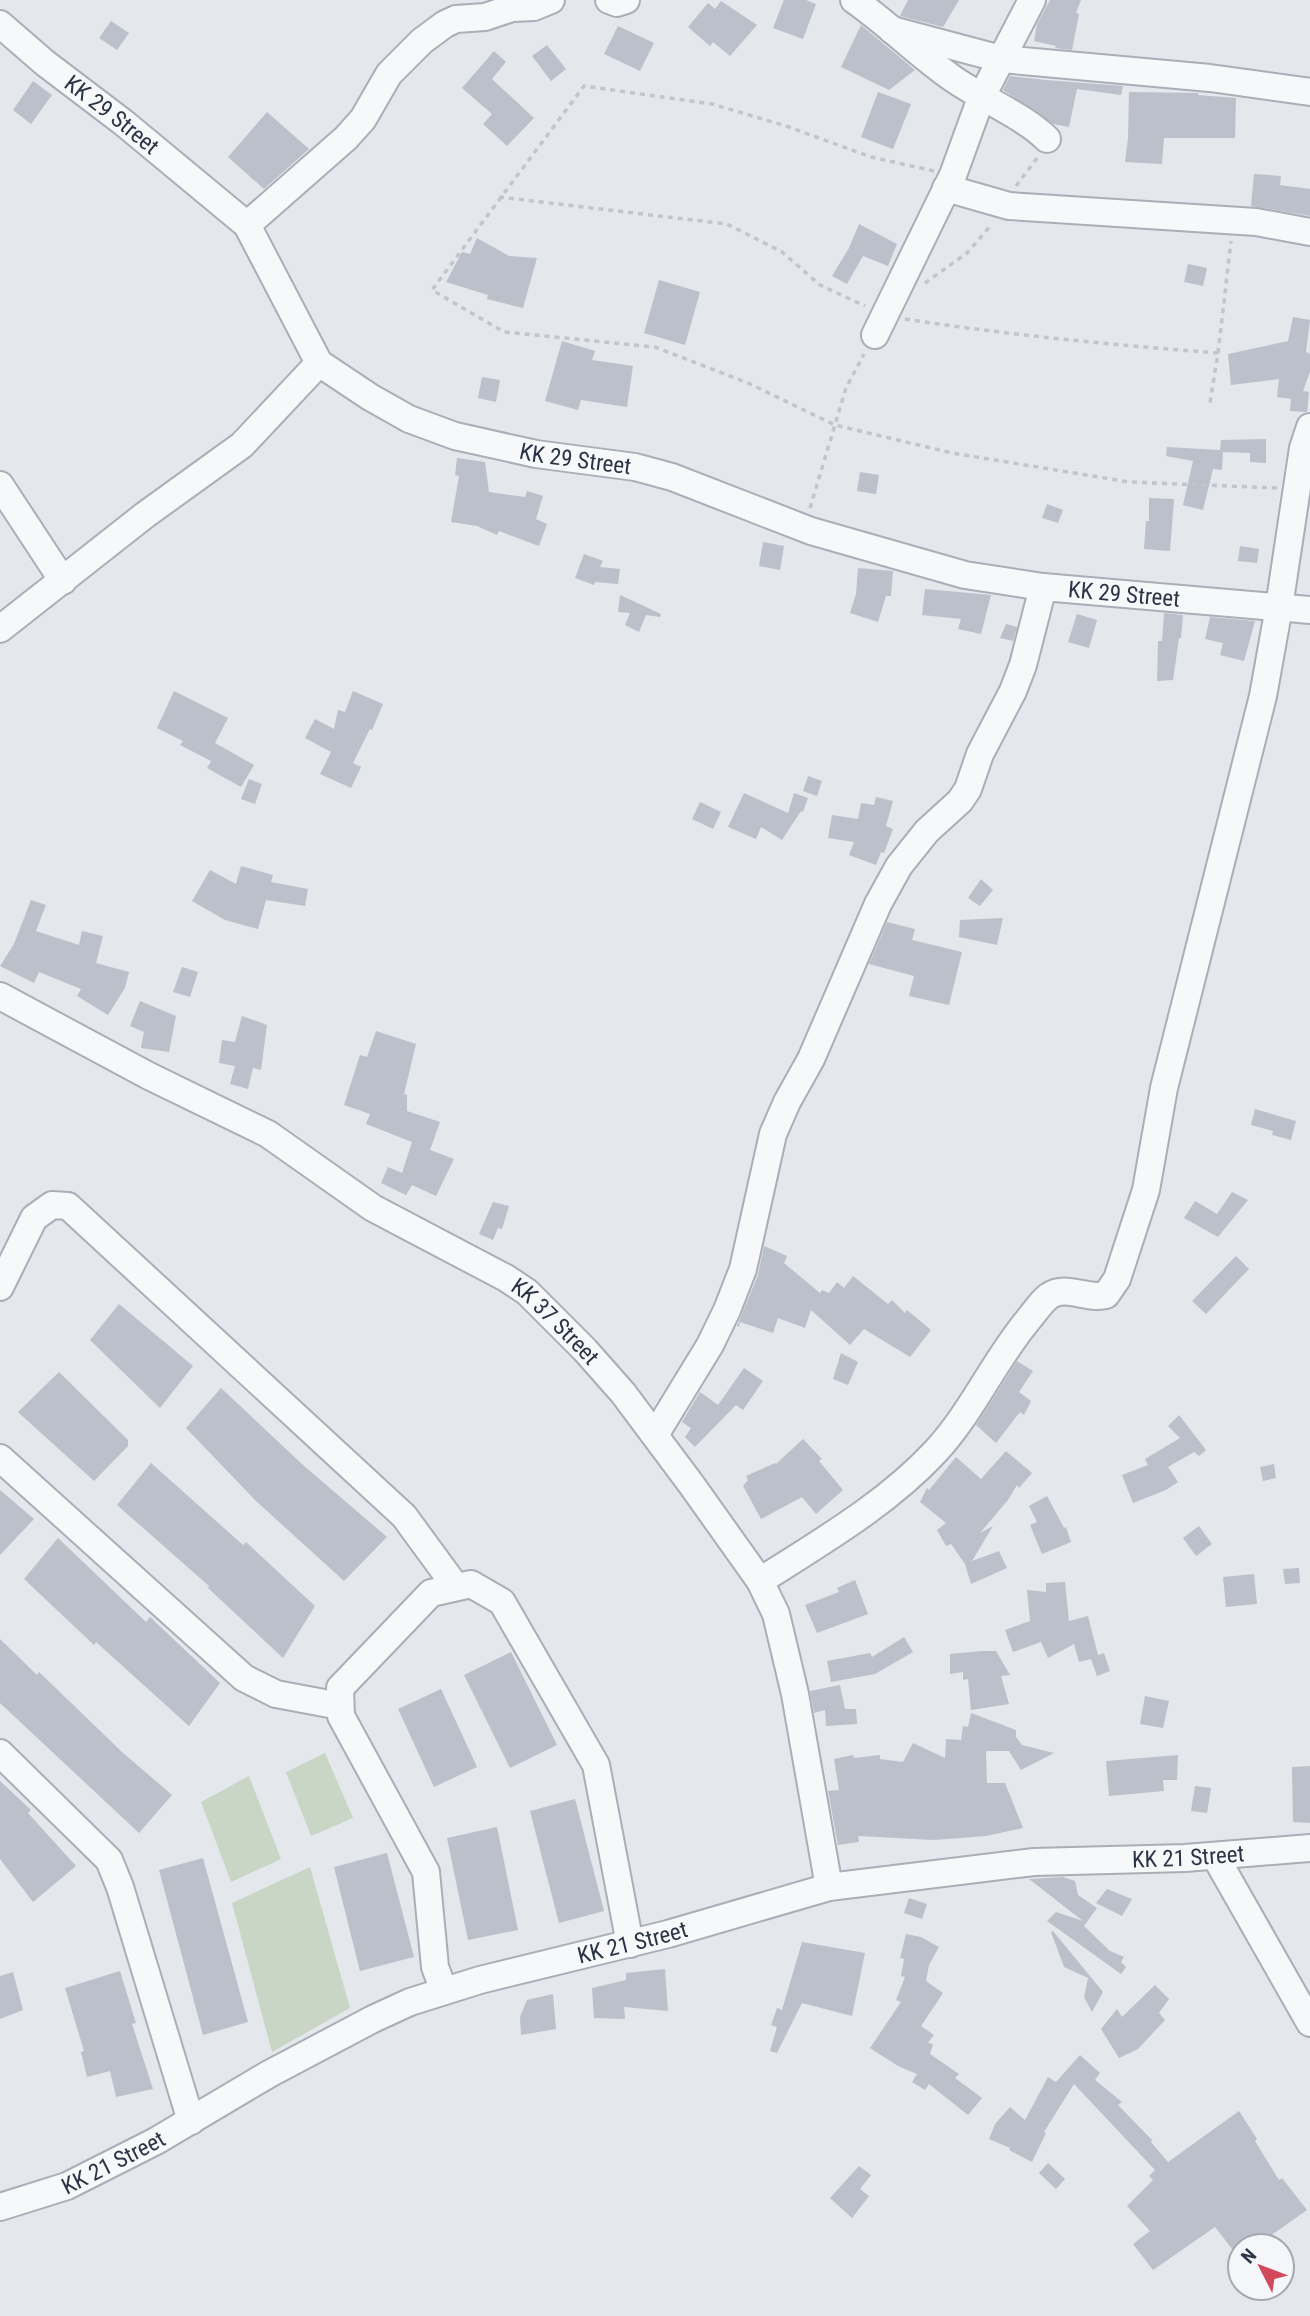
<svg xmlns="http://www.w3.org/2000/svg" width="1310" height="2316" viewBox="0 0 1310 2316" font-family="'Roboto Condensed',sans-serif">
  <rect width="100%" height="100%" fill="#e4e7ec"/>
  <g fill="#c9d6c5">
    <polygon points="325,1753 353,1818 311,1836 286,1772"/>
    <polygon points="249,1776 281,1859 231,1882 201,1802"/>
    <polygon points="310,1867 350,2008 272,2052 232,1903"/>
  </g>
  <g fill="#bbc0ca">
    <polygon points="784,0 806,0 816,4 803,39 773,28"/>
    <polygon points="908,0 959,0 943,27 900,16"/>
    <polygon points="1050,0 1081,0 1076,13 1079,14 1072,50 1055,48 1056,46 1034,41 1037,24"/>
    <polygon points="721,1 757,25 730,56 713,42 710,46 688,27 708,3 715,9"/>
    <polygon points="111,21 129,33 117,50 99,38"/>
    <polygon points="861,25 915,70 889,90 841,67"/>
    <polygon points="618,26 654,43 640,71 604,54"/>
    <polygon points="547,45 566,69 551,81 532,56"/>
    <polygon points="494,51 506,62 492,79 534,118 507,146 483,124 492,114 462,88"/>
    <polygon points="1010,76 1046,80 1123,86 1121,95 1077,89 1069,127 1053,124 1003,90"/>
    <polygon points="33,81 52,95 31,124 13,110"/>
    <polygon points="878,92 911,104 893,149 861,137"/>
    <polygon points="1129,92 1198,93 1198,95 1236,98 1235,138 1164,138 1162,164 1125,162 1128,138"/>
    <polygon points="267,112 309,149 264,189 228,157"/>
    <polygon points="1254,174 1281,176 1280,185 1310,189 1310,216 1251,206"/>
    <polygon points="859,224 897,244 888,266 863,256 847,284 832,276 849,248"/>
    <polygon points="477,238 509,256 537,258 523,308 487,299 488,295 446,282 462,252 470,254"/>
    <polygon points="1188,264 1207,268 1203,286 1184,282"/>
    <polygon points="659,280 700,292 685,345 644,333"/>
    <polygon points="1293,317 1310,320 1306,352 1310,354 1310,372 1303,391 1309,392 1307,412 1305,412 1290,411 1291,399 1277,397 1279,379 1231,385 1228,354 1288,341"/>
    <polygon points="562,341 595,351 592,360 633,366 627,407 581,400 578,410 545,401"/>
    <polygon points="482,377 500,380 496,402 478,398"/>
    <polygon points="1266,439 1266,463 1250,462 1250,453 1223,452 1222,470 1213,469 1203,510 1183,505 1193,461 1166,456 1167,447 1220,450 1221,440"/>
    <polygon points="457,458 485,462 489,492 525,497 527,491 543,496 536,519 547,524 539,546 499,531 497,535 477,526 451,522 459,476 455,475"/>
    <polygon points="860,472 879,475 876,494 857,491"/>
    <polygon points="1149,498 1174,499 1170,551 1144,549 1146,521 1149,521"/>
    <polygon points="1047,504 1063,510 1058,523 1042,518"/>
    <polygon points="763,542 784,546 780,570 759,566"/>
    <polygon points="1240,546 1259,549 1257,563 1238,561"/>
    <polygon points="584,554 603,561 600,567 620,569 618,584 595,582 594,585 575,578"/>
    <polygon points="858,568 893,571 891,596 886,596 878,622 850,613 856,594"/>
    <polygon points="925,589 991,595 981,634 958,629 961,619 922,615"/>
    <polygon points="620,595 661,614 660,617 646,615 639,632 625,625 630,613 618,612"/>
    <polygon points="1164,613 1183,615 1181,638 1179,638 1173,680 1157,681 1158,641 1162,641"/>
    <polygon points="1077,614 1097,620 1089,648 1068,642"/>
    <polygon points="1210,617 1255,621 1244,661 1220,655 1223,643 1205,639"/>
    <polygon points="1006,624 1017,627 1013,641 1000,638"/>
    <polygon points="174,691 228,718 215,743 254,765 241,787 207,768 211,761 180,745 183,741 157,728"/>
    <polygon points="353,691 383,704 372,730 370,729 353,763 361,767 351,788 320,774 331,752 305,738 315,719 334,729 338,710 345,712"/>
    <polygon points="808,776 822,781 817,796 803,791"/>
    <polygon points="249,779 262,784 255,804 241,799"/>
    <polygon points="744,793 788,813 794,793 808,798 803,812 801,811 782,840 761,827 756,839 728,827"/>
    <polygon points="876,797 893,801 886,826 893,829 884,853 881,852 876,865 849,855 854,842 828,838 832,815 858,819 861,803 874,805"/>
    <polygon points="700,802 721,812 713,829 692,819"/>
    <polygon points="241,866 273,875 271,882 308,889 305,906 266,900 258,929 225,920 192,901 210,870 236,884"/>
    <polygon points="981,879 993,890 980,906 968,898"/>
    <polygon points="31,900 46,905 36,931 79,945 82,931 103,936 96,963 129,972 125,988 108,1015 77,996 81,989 39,972 34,983 0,966 14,944"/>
    <polygon points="1003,918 997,945 959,937 960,920"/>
    <polygon points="887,922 915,929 912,940 962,952 949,1005 909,996 914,976 869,964"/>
    <polygon points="182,967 198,972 190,997 173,992"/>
    <polygon points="140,1001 176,1016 169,1052 141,1048 144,1032 130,1026"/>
    <polygon points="242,1016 267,1025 261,1070 253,1068 248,1089 230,1084 235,1066 219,1063 222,1040 235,1042"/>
    <polygon points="376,1031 416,1044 404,1094 407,1095 407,1111 440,1122 430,1150 454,1159 436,1196 412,1185 406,1195 381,1183 388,1167 402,1173 412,1142 366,1124 370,1114 344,1105 360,1055 367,1057"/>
    <polygon points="1255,1109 1296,1121 1291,1140 1272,1135 1273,1131 1251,1125"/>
    <polygon points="1232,1192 1248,1200 1218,1237 1184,1218 1195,1201 1217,1214"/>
    <polygon points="493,1202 509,1206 502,1229 498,1228 493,1240 479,1234"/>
    <polygon points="764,1246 787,1256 784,1263 820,1293 822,1290 829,1293 837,1282 844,1288 853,1276 888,1304 892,1300 905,1313 907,1310 931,1330 910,1357 864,1329 850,1345 811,1310 805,1328 778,1318 773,1333 740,1322 739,1327 737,1326 758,1275"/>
    <polygon points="1236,1256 1249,1269 1206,1314 1192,1301"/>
    <polygon points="119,1304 193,1366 160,1408 90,1340"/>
    <polygon points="841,1353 858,1362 848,1385 833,1379"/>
    <polygon points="1017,1361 1033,1371 1019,1392 1031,1401 1024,1415 1020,1412 996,1443 976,1425"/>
    <polygon points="744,1368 763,1381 743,1410 736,1405 695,1447 685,1437 691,1428 682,1422 700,1392 718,1405"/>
    <polygon points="59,1372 128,1440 128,1446 94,1481 18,1412"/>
    <polygon points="221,1388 303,1465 387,1537 344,1581 256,1501 186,1428"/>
    <polygon points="1179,1415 1206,1450 1199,1456 1194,1452 1168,1467 1178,1482 1166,1490 1133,1503 1122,1475 1148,1465 1145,1459 1180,1438 1168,1426"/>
    <polygon points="803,1439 822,1459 819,1461 843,1490 816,1514 802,1497 761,1519 743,1486 748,1480 746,1476 775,1463 776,1464"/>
    <polygon points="1006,1451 1032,1473 1019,1488 1017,1485 1008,1500 980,1533 993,1526 972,1561 999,1551 1007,1568 971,1584 965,1564 951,1544 946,1546 937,1530 946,1523 920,1502 927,1488 929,1490 956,1457 981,1479"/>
    <polygon points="151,1463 243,1545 246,1542 315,1606 283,1658 208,1588 209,1586 117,1505"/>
    <polygon points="1274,1464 1276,1478 1263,1481 1260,1467"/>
    <polygon points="0,1490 34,1519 0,1555"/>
    <polygon points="1047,1496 1064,1528 1066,1527 1071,1542 1042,1554 1030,1525 1037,1522 1029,1506"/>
    <polygon points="1199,1526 1212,1544 1196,1556 1183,1538"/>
    <polygon points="58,1538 146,1622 150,1617 220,1683 189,1726 96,1642 94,1645 24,1579"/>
    <polygon points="1299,1568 1300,1583 1285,1584 1283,1569"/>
    <polygon points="1254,1574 1257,1604 1226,1607 1223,1577"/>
    <polygon points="855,1580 868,1614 817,1633 805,1605 839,1592 837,1588"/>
    <polygon points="1065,1582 1069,1621 1088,1616 1098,1655 1104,1653 1110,1671 1097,1676 1091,1659 1079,1662 1074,1644 1048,1658 1041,1642 1013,1652 1005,1630 1030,1621 1027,1590 1046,1592 1046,1583"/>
    <polygon points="904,1637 913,1652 875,1674 831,1682 827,1661 870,1653 872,1657"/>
    <polygon points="0,1639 37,1675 39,1672 122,1752 172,1795 139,1833 0,1703"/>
    <polygon points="982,1651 996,1651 1010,1675 1001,1676 1009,1704 971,1710 968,1679 963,1680 963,1672 950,1674 950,1654"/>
    <polygon points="511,1652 557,1745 510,1768 464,1675"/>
    <polygon points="840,1685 845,1709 856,1709 857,1724 826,1726 825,1710 814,1713 810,1691"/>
    <polygon points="441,1689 477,1767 434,1787 398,1709"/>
    <polygon points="1145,1696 1169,1701 1163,1728 1140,1724"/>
    <polygon points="971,1713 1016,1730 1016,1737 1022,1745 1054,1753 1021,1770 1009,1751 986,1751 987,1783 1005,1783 1023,1828 986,1836 934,1840 858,1836 859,1842 838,1845 828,1791 839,1790 834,1759 853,1755 854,1758 880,1755 880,1759 903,1762 913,1743 945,1758 946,1739 961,1740 963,1726 968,1727"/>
    <polygon points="1178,1755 1177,1780 1163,1780 1164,1791 1109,1796 1106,1761"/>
    <polygon points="1310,1766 1310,1823 1293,1822 1292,1767"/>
    <polygon points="0,1781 31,1810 28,1813 76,1866 33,1902 0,1859"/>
    <polygon points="1195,1786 1211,1788 1207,1813 1191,1811"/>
    <polygon points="575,1799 604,1911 559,1923 530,1811"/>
    <polygon points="497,1827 518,1930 468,1940 447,1838"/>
    <polygon points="387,1853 414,1957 360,1971 334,1867"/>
    <polygon points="203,1858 248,2022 203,2035 159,1870"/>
    <polygon points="1063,1877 1075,1881 1078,1895 1097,1908 1084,1926 1110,1951 1124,1957 1121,1962 1126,1967 1121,1974 1047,1921 1056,1912 1083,1921 1029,1879"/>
    <polygon points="1107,1889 1132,1899 1122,1916 1096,1903"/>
    <polygon points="909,1898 927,1904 922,1919 904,1913"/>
    <polygon points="1053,1931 1103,1992 1092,2012 1084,1997 1088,1978 1064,1967 1051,1932"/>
    <polygon points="906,1934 921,1937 939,1947 929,1965 926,1981 943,1993 921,2026 934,2035 928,2043 933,2044 930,2054 959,2074 955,2078 982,2098 968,2115 929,2084 925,2090 912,2082 917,2074 898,2066 870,2048 901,2002 896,2000 905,1977 901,1976 904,1959 900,1958"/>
    <polygon points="802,1942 865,1953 852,2016 802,2003 777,2053 770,2051 777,2027 771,2025 777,2008 782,2010"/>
    <polygon points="665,1969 668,2011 624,2007 625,2019 594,2018 592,1988 626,1980 626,1973"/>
    <polygon points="120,1971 136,2023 132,2024 153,2089 116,2097 110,2071 87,2077 81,2052 84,2051 65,1988"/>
    <polygon points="13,1972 23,2010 0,2019 0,1976"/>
    <polygon points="1155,1985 1169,1999 1159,2013 1165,2020 1138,2049 1119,2058 1101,2029 1117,2009 1122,2017"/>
    <polygon points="553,1994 556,2029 521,2035 520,2017 527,2000"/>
    <polygon points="1080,2055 1100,2073 1095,2080 1122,2102 1118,2105 1152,2140 1151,2142 1168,2162 1239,2111 1257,2139 1255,2141 1279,2180 1282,2178 1307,2210 1256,2246 1240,2246 1240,2259 1215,2227 1153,2270 1133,2244 1150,2231 1127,2206 1153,2180 1149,2176 1155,2170 1074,2084 1044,2132 1046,2133 1032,2162 1009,2150 1010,2148 989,2139 995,2124 1010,2107 1025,2120 1048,2077 1056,2082"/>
    <polygon points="1048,2163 1065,2179 1056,2189 1039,2173"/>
    <polygon points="859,2166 871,2175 860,2189 869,2196 852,2218 830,2198"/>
  </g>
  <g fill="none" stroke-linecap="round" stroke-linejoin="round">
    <defs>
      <g id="minor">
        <polyline points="609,0 617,3 626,0"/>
        <path d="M 854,0 C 888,24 918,54 952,78 C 980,98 1024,116 1047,139"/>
        <path id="s1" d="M 0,24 L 45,63 L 124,123 L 247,225 L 319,363 L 370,397 L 409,419 L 455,436 L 536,454 L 635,467 L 672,477 L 811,531 L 965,575 L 1043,587 L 1310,610"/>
        <polyline points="892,30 1001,59 1210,78 1310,92"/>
        <polyline points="946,188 1009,206 1256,222 1310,232"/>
        <polyline points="247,225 346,138 363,119 389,74 422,41 445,24 456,19 485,17 512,8 534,7 551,0"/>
        <polyline points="875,335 953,175 981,98 1032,0"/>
        <polyline points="0,485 63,581"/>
        <polyline points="0,629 145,515 242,445 319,363"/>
        <path id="s2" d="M 0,996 L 149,1076 L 268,1134 L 373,1208 L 506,1278 L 527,1292 L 585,1350 L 623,1393 L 691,1484 L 760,1581 L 776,1614 L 795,1694 L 829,1887"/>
        <polyline points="0,1287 34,1218 52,1205 68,1206 404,1516 456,1587"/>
        <polyline points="655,1435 710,1345 727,1310 743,1269 773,1134 787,1102 811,1059 878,904 899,866 927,831 960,801 968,789 980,754 1013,691 1023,665 1043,587"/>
        <polyline points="0,1458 244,1678 276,1694 340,1706"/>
        <path d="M 760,1581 C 821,1542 887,1504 936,1451 C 972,1412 994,1361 1028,1320 C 1034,1313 1041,1302 1049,1296 C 1066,1284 1087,1300 1106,1295 L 1117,1279 L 1146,1190 L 1164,1088 L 1263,696 L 1279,607 L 1303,448 L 1310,427"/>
        <polyline points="0,1753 109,1860 120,1887 191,2121"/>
        <polyline points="1215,1856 1310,2023"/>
        <polyline points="444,1991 435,1967 426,1872 341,1716 340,1688 431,1593 471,1584 502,1602 596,1765 630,1944"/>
        <path id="s3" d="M 0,2207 L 67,2186 L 156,2141 L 269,2074 L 373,2019 L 410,2002 L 480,1980 L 668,1934 L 829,1887 L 1034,1862 L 1185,1858 L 1310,1848"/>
      </g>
    </defs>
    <use href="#minor" stroke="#a9aeb7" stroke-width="30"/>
    <g stroke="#c2c5cb" stroke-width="3.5" stroke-dasharray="5 5" stroke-linecap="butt">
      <polyline points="934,171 871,157 786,126 712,104 584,86 432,290 504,332 655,347 748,383 835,425 952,453 1129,482 1277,488"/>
      <polyline points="1016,186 1037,158"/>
      <polyline points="499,197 727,224 782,252 820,285 865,306"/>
      <polyline points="925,283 967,253 992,224"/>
      <path d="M 905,319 C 1009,335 1113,345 1218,353 L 1210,403"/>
      <polyline points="1218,353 1231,241"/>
      <polyline points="810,508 846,388 864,354"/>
    </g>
    <use href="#minor" stroke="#f7f8fa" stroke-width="26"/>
  </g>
  <g text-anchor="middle" stroke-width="5" stroke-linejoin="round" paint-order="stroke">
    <g font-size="23" fill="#2b3445" stroke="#f4f6f9">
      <text dy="8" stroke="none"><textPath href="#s1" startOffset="144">KK 29 Street</textPath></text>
      <text dy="8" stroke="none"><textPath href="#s1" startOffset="752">KK 29 Street</textPath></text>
      <text dy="8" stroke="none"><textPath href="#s1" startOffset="1320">KK 29 Street</textPath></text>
      <text dy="8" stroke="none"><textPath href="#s2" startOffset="646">KK 37 Street</textPath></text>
      <text dy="8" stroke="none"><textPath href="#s3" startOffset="1255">KK 21 Street</textPath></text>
      <text dy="8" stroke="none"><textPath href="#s3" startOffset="690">KK 21 Street</textPath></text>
      <text dy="8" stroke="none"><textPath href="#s3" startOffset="122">KK 21 Street</textPath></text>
    </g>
  </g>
  <g transform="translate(1261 2267) rotate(312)"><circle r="33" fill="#f4f6f9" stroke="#a4a8b1" stroke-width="2"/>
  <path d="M0-5L12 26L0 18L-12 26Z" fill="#d1495b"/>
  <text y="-10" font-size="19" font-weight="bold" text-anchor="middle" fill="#2b3445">N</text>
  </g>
</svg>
